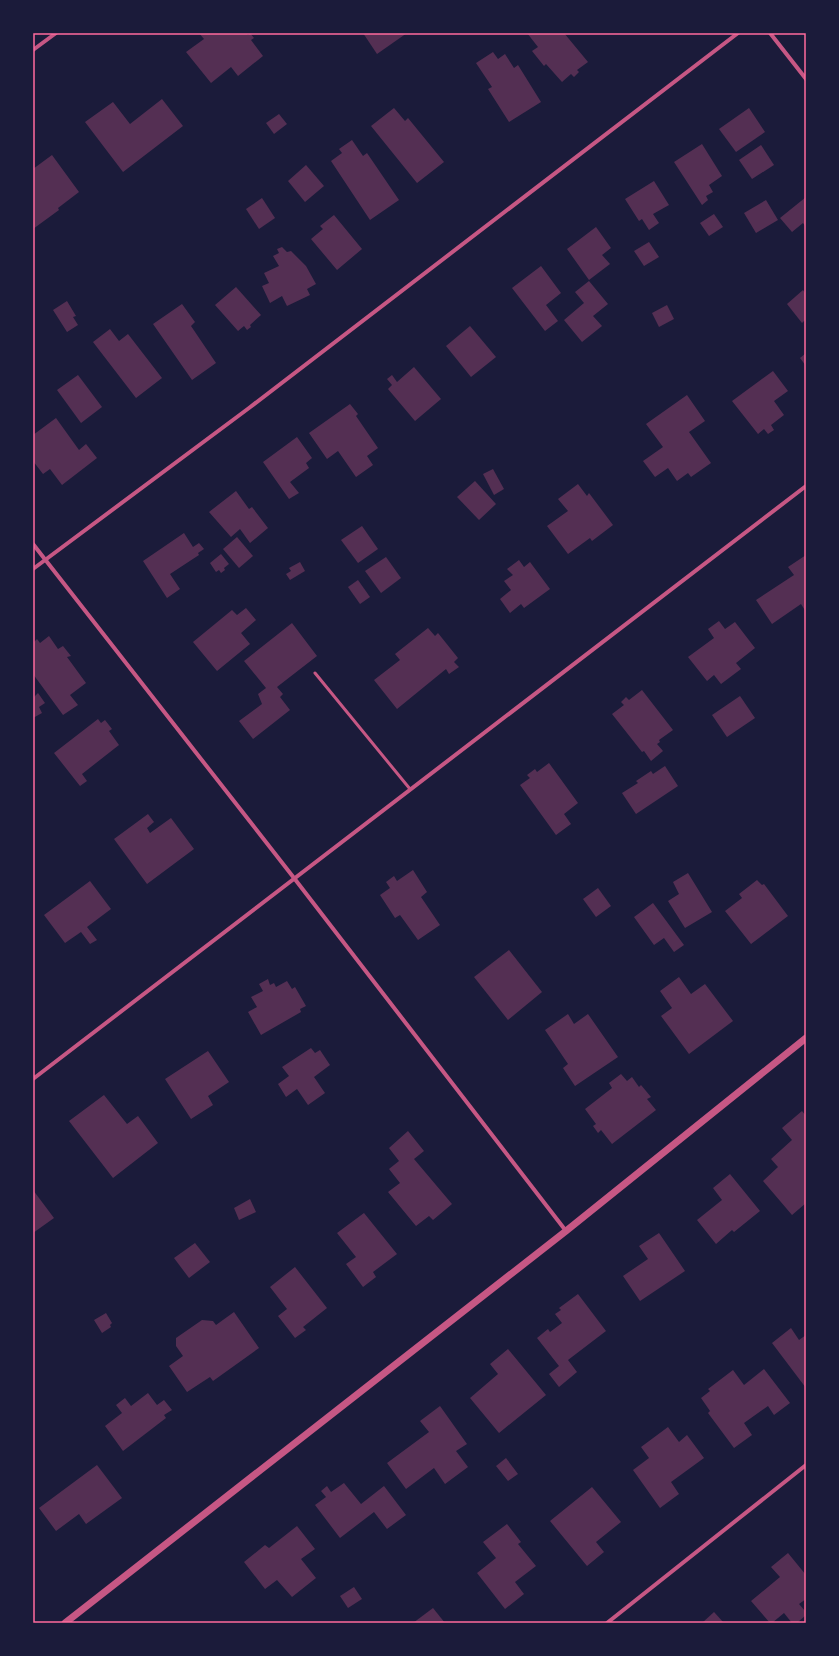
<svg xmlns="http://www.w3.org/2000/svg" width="839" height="1656" viewBox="0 0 839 1656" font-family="Lato,sans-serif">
  <rect width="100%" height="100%" fill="#1b1b3a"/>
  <g fill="#542f53">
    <polygon points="199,33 246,33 248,35 250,33 254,38 251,40 263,56 238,76 231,67 211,83 186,52 204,39"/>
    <polygon points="363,33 407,33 377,54"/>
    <polygon points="527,33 564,33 588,62 577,70 579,72 574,77 571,74 562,82 546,64 544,66 532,51 538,47"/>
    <polygon points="493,52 498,59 505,54 514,68 518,65 541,102 509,122 488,89 492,87 476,63"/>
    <polygon points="162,99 183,126 123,172 85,122 113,102 130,124"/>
    <polygon points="394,108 405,121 408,118 444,162 417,183 371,126"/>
    <polygon points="749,108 765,132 736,152 719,129"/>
    <polygon points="279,114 287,124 274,134 266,123"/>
    <polygon points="352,140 363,156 367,153 399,200 370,220 331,161 342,153 339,149"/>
    <polygon points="702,144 722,176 709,185 713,192 706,196 708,200 702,205 674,162"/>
    <polygon points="761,145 774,165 752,179 739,160"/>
    <polygon points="52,155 79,192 58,208 59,210 33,229 33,169"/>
    <polygon points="306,165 324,186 305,202 288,181"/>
    <polygon points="654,181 669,205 653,214 659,223 649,230 642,219 639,221 625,199"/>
    <polygon points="806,197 806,227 803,223 792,232 780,218"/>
    <polygon points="262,198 275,218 259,229 246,209"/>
    <polygon points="766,200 778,220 756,233 744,213"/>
    <polygon points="714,214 723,227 709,236 700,223"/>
    <polygon points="334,215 362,249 337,270 311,239 323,229 320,226"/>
    <polygon points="596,227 611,248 602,255 610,264 589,280 567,249"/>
    <polygon points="649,242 659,257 644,266 634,251"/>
    <polygon points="282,247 287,252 291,251 306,266 316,284 307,289 310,295 287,306 282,296 270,303 262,286 269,283 264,273 279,266 273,256 279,253 277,249"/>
    <polygon points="541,266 561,293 546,305 558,321 545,331 512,288"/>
    <polygon points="589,281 608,304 593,316 602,326 582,342 564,320 584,303 575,292"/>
    <polygon points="236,287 261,315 250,325 251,327 247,330 244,326 238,331 215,305"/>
    <polygon points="803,290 806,294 806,319 802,323 787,304"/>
    <polygon points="67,301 76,316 73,317 78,325 67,332 53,310"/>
    <polygon points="182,304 195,322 191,326 216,363 192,380 153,324"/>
    <polygon points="667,305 674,319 659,327 652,313"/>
    <polygon points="470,326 496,357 471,377 446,346"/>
    <polygon points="110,329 119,341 128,334 162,378 136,398 93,342"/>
    <polygon points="806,353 806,366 800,358"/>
    <polygon points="414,367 441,399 415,421 388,389 392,385 387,379 392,375 397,382"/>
    <polygon points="773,371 788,391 774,401 784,415 771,425 774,430 768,434 764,429 758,434 732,401"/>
    <polygon points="78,375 102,407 81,423 57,390"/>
    <polygon points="687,395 705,421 689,432 711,463 691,477 688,473 677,481 668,468 655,477 643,461 663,447 646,424"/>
    <polygon points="350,404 358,414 356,416 378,448 367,456 373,465 356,477 338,451 327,459 309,433"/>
    <polygon points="56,418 79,450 86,444 97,458 62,485 50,469 43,474 33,461 33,435"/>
    <polygon points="297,437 312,458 306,463 309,468 290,482 299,493 289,499 263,462"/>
    <polygon points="493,469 504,489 494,495 483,474"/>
    <polygon points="475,481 496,504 479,520 457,497"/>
    <polygon points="578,484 587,496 589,493 613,525 592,541 590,538 568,554 547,526 568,511 558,499"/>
    <polygon points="236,491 249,509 252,507 268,528 250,543 240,529 231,537 209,512"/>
    <polygon points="362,526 378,549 358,563 341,540"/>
    <polygon points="184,533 193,547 199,543 204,549 198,553 199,555 170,574 180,589 167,598 143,561"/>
    <polygon points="237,537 253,556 239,568 223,549"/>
    <polygon points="221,554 229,564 224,568 225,570 221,573 219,570 216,572 210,563"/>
    <polygon points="806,555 806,612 801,604 772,624 756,600 794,575 788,567"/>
    <polygon points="386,557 401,578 381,593 365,571"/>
    <polygon points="519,560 524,567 530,562 550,589 524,608 521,604 510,613 500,599 511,590 504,581 513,575 507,569"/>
    <polygon points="300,562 305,571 290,580 286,574 291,571 289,568"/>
    <polygon points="358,580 370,597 360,604 348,587"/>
    <polygon points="246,608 256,620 241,633 250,644 217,671 193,642 232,610 237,615"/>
    <polygon points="719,621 725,629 735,622 755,648 736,663 741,669 721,684 714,675 707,681 688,657 714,638 708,629"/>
    <polygon points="292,623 317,656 277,687 283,694 280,697 290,710 253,739 239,721 262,704 258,694 266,688 244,661"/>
    <polygon points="428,628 435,636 438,633 458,658 454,662 459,667 449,674 446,669 397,709 374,680 400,660 395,654"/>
    <polygon points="49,636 58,649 63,646 71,656 67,657 86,683 70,695 78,705 63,715 33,674 33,643 37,639 40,643"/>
    <polygon points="642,690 673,730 659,740 660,742 657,744 663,751 651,761 644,751 642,752 612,714 624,705 621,702 626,697 629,700"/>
    <polygon points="38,693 45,703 39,707 42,713 33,718 33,694 34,697"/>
    <polygon points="740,696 755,718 727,737 712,715"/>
    <polygon points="98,719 101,723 105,720 112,729 109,731 119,745 82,774 87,781 80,786 54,753"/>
    <polygon points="549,763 578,803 564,814 571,824 556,835 520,785 530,778 527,775 535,769 537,772"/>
    <polygon points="665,766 678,786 636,814 622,793 638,783 636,781 651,771 653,774"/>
    <polygon points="148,814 154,822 147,828 150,833 171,818 194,849 147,884 114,839"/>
    <polygon points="413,870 427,892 421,897 440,925 418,940 400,915 395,918 380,895 390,888 386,882 394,876 397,881"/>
    <polygon points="688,873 712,912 685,928 668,901 679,894 673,882"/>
    <polygon points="757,880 762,885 764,884 788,916 751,944 725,911 742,898 739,894"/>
    <polygon points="90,881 111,909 87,927 97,940 90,944 81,932 65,943 44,915"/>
    <polygon points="598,888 611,906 596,917 583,899"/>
    <polygon points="653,903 684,945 674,952 664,938 654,945 634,917"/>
    <polygon points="509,950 542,992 508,1020 474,977"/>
    <polygon points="679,977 691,994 705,984 733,1021 689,1054 661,1016 672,1008 660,991"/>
    <polygon points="268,979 270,985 274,983 276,987 287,981 292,989 295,987 306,1006 300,1009 301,1012 261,1035 248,1012 257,1007 251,997 263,991 259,984"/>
    <polygon points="568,1014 574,1024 588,1014 618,1057 575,1086 563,1068 568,1064 545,1030"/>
    <polygon points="311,1048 315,1053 320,1050 330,1065 314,1077 325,1093 308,1105 297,1089 286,1097 278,1084 289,1076 282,1067"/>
    <polygon points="208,1051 229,1082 208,1096 213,1105 191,1119 165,1079"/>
    <polygon points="621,1074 627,1081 632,1077 639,1087 641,1085 651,1097 647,1099 656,1110 612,1144 601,1130 598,1133 593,1126 596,1124 585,1109 612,1088 609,1083"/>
    <polygon points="104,1095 127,1124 138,1116 158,1143 113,1178 69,1121"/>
    <polygon points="802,1111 806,1116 806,1203 792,1215 763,1181 778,1167 771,1159 792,1140 782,1128"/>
    <polygon points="408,1131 424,1151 414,1159 452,1204 433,1220 429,1216 416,1226 388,1192 400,1183 389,1169 399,1161 389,1148"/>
    <polygon points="730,1174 760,1211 734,1232 732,1230 716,1244 697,1220 722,1200 713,1188"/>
    <polygon points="33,1190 54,1218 33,1233"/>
    <polygon points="250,1199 256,1212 239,1220 234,1208"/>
    <polygon points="364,1213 397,1254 373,1272 376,1277 363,1287 346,1264 356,1257 337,1233"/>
    <polygon points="659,1233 685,1271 640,1301 623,1276 648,1259 639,1246"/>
    <polygon points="195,1243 210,1262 189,1278 174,1258"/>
    <polygon points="295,1267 327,1308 303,1327 306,1330 295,1338 278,1316 287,1309 270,1287"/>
    <polygon points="578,1294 606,1331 568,1360 577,1372 559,1387 549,1374 559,1366 537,1338 548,1329 550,1332 562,1323 555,1314 561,1310 559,1308"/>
    <polygon points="234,1312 259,1348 213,1381 210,1377 187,1392 169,1366 183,1356 176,1346 176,1338 202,1320 213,1321 216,1325"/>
    <polygon points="106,1313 112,1323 110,1325 111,1327 102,1333 94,1320"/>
    <polygon points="791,1328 799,1340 806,1335 806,1388 772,1343"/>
    <polygon points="508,1349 546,1395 499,1433 470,1398 498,1374 490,1364"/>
    <polygon points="764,1369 790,1403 774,1415 768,1406 744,1423 752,1435 734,1448 708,1413 710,1411 701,1398 710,1391 708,1389 733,1370 744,1385"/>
    <polygon points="148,1393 157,1405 164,1400 172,1410 164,1415 166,1418 123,1451 105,1426 122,1413 116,1405 125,1398 131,1406"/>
    <polygon points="440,1406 467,1444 456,1451 468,1467 445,1484 434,1468 406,1489 387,1463 429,1432 420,1421"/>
    <polygon points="668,1427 679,1442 687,1435 704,1458 671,1482 679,1494 660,1508 633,1470 649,1458 641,1447"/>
    <polygon points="506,1458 518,1474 508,1481 496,1466"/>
    <polygon points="97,1465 122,1498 86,1524 79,1514 56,1531 39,1508"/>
    <polygon points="344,1483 361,1504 384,1486 406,1515 387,1529 374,1512 340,1538 315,1505 326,1497 321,1491 327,1486 331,1492"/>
    <polygon points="592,1487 621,1522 596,1542 604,1552 587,1566 550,1521"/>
    <polygon points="507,1524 521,1542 518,1544 536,1566 515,1582 524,1594 505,1609 477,1573 496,1558 483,1542"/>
    <polygon points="297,1526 315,1549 301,1559 316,1578 292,1597 277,1580 265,1589 244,1562 265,1545 269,1548"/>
    <polygon points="788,1553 806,1575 806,1599 799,1604 806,1612 806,1615 797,1623 792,1623 784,1613 772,1623 770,1623 751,1601 780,1577 771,1567"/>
    <polygon points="354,1587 362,1599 348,1608 340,1596"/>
    <polygon points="433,1608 445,1623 413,1623"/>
    <polygon points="714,1612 724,1623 702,1623"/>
  </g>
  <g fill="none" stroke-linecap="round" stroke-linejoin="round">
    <polyline stroke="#c65784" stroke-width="3" points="315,673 410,789"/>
    <g stroke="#c65784" stroke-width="4">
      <polyline points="770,33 806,79"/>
      <polyline points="33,50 56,33"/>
      <polyline points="33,544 294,878 566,1231"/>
      <polyline points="33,569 249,408 738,33"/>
      <polyline points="33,1079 806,486"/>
      <polyline points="607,1623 806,1465"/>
    </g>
    <polyline stroke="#c65784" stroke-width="7" points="65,1623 566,1231 806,1038"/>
  </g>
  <rect width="839" height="1656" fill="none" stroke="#1b1b3a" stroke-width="68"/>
  <rect x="34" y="34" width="771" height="1588" fill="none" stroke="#ff6b9d" stroke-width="1.5"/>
</svg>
